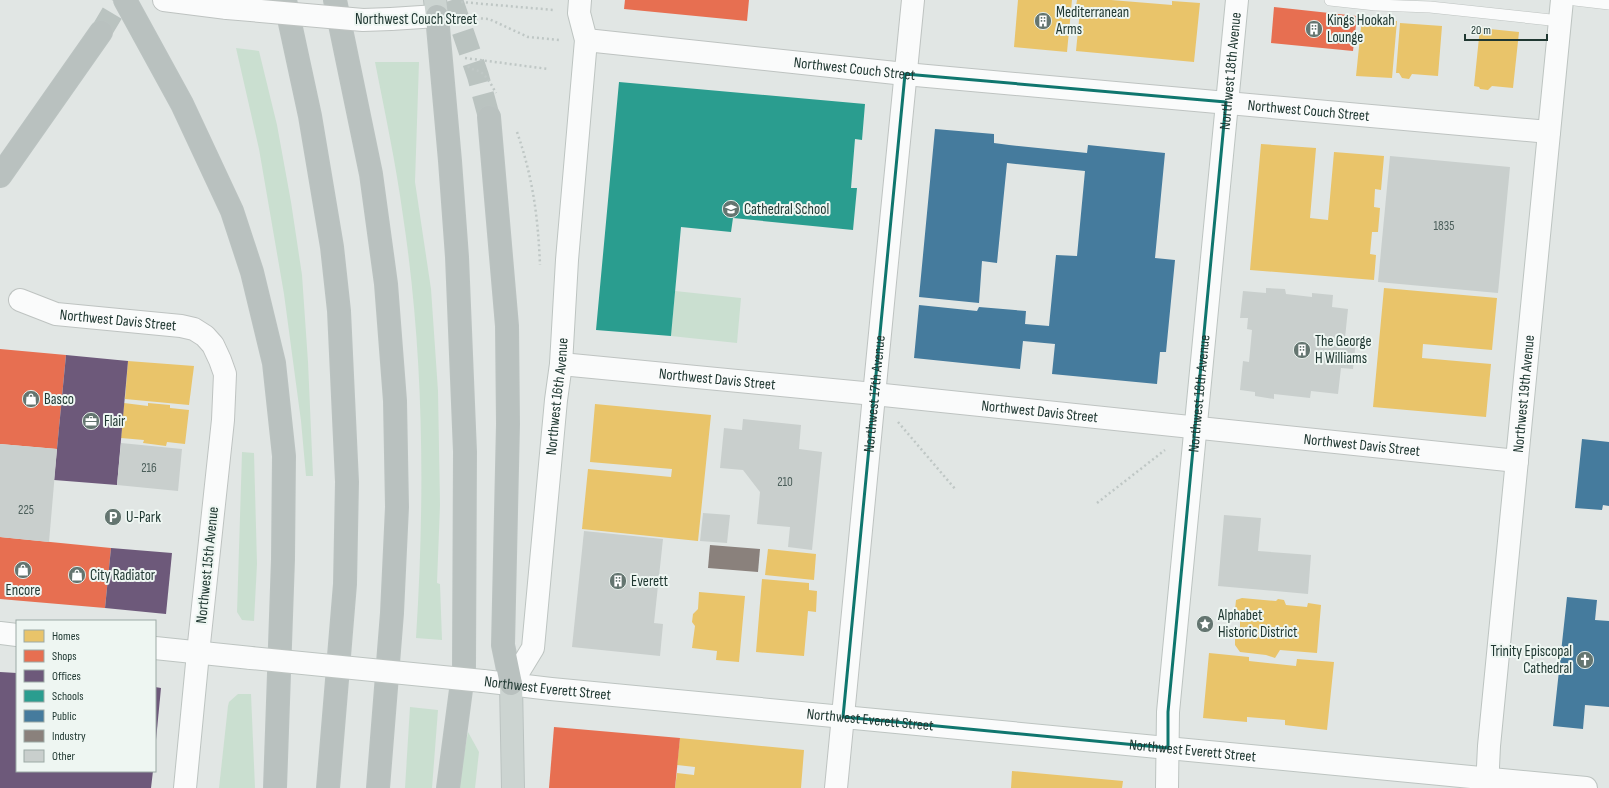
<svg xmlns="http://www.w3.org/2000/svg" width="1609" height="788" viewBox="0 0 1609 788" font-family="'Sofia Sans Condensed',sans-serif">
  <rect width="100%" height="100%" fill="#e1e6e4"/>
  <g fill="#cadfd0">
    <polygon points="236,48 259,51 277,125 291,202 302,275 308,362 313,476 306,476 301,421 284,294 259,149"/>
    <path d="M 375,62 L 419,62 L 415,182 L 431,289 L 438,391 L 440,505 L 437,583 L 440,584 L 442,640 L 416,638 C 425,497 424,355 403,216 C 396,164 385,113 375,62 Z"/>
    <polygon points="675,291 741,298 737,343 671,336"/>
    <polygon points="242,452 254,453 257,564 254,621 242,620 237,612"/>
    <polygon points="238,694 251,694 255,788 219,788 228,706 229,702"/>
    <polygon points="410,707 438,710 432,788 405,788"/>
    <polygon points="468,732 479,752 475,788 458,788"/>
  </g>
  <g fill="#e9c46a">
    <polygon points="1018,0 1072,0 1067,52 1014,47"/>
    <polygon points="1077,0 1111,0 1172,5 1172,1 1200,3 1194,62 1076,51 1080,10 1076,6"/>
    <polygon points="1362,18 1397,21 1392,78 1356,76"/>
    <polygon points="1400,23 1442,26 1438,76 1412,74 1409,79 1402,78 1399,73 1396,73"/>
    <polygon points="1480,28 1519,32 1513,88 1492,86 1488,90 1480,89 1479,87 1474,86"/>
    <polygon points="1261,144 1316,148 1310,218 1328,220 1334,152 1384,156 1381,190 1375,189 1374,207 1380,208 1378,232 1372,232 1370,254 1376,255 1374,280 1250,270"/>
    <polygon points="1384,288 1497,298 1492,350 1423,344 1422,358 1491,364 1486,417 1373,407"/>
    <polygon points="128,361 194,366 189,405 125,399"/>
    <polygon points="124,403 148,406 148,403 170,405 170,408 189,410 185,444 167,442 166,446 143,443 144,440 121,438"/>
    <polygon points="595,404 711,415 698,541 582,529 588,469 671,477 672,469 590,462"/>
    <polygon points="768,549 816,554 814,580 765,575"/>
    <polygon points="762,579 809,583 809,590 817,591 816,612 808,611 804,656 756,652"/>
    <polygon points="699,592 745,596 739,662 716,660 717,651 692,648 695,626 692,622 693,614 698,609"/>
    <polygon points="1242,598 1276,601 1278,599 1284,600 1286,605 1307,607 1308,603 1321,605 1317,653 1280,650 1275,658 1266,655 1240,652 1235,645 1235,637 1240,632 1240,614 1235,610 1236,600"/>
    <polygon points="1209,653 1249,657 1249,661 1296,666 1297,659 1334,662 1327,730 1285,725 1285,720 1247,717 1247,722 1203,718"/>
    <polygon points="680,738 804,750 801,788 675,788 677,773 694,775 695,767 677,765"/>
    <polygon points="1012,771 1123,781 1122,788 1011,788"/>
  </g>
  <g fill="#e76f51">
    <polygon points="625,0 749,0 747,21 624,9"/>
    <polygon points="1274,7 1357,16 1353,51 1271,43"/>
    <polygon points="0,349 66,355 57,449 0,444"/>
    <polygon points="0,537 111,548 105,608 0,599"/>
    <polygon points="554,727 680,738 675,788 549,788"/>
  </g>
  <g fill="#6d597a">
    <polygon points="66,355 128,361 117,485 54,480"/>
    <polygon points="111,548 172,553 166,614 105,608"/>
    <polygon points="0,672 17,673 17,771 153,771 151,788 0,788"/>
    <polygon points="155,687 161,688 156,740 155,740"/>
  </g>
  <polygon fill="#2a9d8f" points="619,82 865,104 862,140 855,139 851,188 857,188 853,230 733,218 731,232 681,227 671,336 596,330"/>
  <g fill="#457b9d">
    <polygon points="935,129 994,134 994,143 1009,145 1087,153 1088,145 1165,153 1155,258 1175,260 1166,352 1160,352 1157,384 1052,374 1055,344 1023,341 1020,369 914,358 919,305 977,311 979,307 1026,311 1025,324 1049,326 1056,255 1077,256 1085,171 1007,163 997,263 982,261 979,303 919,297"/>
    <polygon points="1582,439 1609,442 1609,506 1603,505 1602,510 1575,508"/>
    <polygon points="1567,597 1597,600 1595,620 1609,621 1609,707 1585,705 1583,729 1553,726"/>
  </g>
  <polygon fill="#8a817c" points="710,545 760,549 758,572 708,568"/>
  <g fill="#c9cfcd">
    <polygon points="1390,156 1510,167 1498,293 1378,282"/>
    <polygon points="1266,288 1285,289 1286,294 1312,297 1312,293 1333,295 1332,307 1348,309 1345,338 1356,339 1353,369 1341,368 1338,394 1311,391 1310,398 1274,394 1274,399 1255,396 1255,392 1240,390 1243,361 1249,362 1252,330 1247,329 1248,318 1240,318 1243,291 1266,293"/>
    <polygon points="743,419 801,425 799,449 822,452 812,550 788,547 790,527 757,524 760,492 743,470 720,468 724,428 742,430"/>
    <polygon points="121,443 182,449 178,491 117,485"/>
    <polygon points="0,444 57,449 49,542 0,537"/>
    <polygon points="703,513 730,515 727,543 700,541"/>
    <polygon points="1224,515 1261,518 1258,551 1311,555 1308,594 1218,586"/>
    <polygon points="584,531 663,539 654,623 663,624 660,656 572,647"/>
  </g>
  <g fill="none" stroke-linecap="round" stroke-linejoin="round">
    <g stroke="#bac3c0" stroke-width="22" stroke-dasharray="22 11" stroke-linecap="butt">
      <polyline points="452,0 478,76 489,117"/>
      <polyline points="101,32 120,0"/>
    </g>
    <defs>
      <g id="lane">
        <polyline points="1330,0 1376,5 1430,7 1560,21"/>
        <polyline points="1575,0 1609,4"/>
      </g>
      <g id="street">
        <polyline points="164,0 227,8"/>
        <polyline points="391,19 437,16"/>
        <path id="s1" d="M 586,40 L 905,74 L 1549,132"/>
        <path id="s2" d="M 20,300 L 56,314 L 181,326 L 194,329 L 205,336 L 213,345 L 220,360 L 225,374 L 223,420 L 198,653"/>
        <path id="s3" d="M 561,364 L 874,394 L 1517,461"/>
        <path id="s4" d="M 836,788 L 885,282 L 913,0"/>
      </g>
      <g id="secondary">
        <polyline points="0,633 17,635"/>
        <polyline points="155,648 251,658"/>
        <path id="s5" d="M 483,681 L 551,689 L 1586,788"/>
        <path id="s6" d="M 511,684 L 533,648 L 556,400 L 561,364 L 567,260 L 586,40 L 579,13 L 580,0"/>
        <polyline points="185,788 198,653"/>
        <path id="s7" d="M 1167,788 L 1168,712 L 1237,0"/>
        <path id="s8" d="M 1487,788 L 1489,746 L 1562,0"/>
      </g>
      <g id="primary">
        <polyline points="435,0 437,16"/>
        <polyline points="511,684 513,788"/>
      </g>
      <g id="highway">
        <polyline points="125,0 182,104 232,211 252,272 274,363 284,456 283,559 275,788"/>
        <polyline points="285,0 310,116 332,247 339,311 347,482 345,584 328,788"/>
        <polyline points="335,0 371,174 386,284 395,401 397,507 392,613 378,788"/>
        <polyline points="437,16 450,161 457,257 465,452 464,667 448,788"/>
        <polyline points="489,117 507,326 508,424 503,645 511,684"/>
        <polyline points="0,176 101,32"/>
      </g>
    </defs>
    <use href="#lane" stroke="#bec3c1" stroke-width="12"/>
    <use href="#street" stroke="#bec3c1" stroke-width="24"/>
    <use href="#secondary" stroke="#bdc4c1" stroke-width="24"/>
    <use href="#primary" stroke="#bbc3c1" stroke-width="24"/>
    <use href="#highway" stroke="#bbc3c1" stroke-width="24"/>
    <g stroke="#bfc7c5" stroke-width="2.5" stroke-dasharray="2 3" stroke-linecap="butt">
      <polyline points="461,2 554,10"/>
      <polyline points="461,17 489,19 528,37 560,40"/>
      <polyline points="465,58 548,69"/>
      <path d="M 468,66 C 472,71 477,69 482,73 C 488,78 492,86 496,93"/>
      <path d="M 517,132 C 533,178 538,217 540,265"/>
      <polyline points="898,422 956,490"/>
      <polyline points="1097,503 1165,450"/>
    </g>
    <use href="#lane" stroke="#fafbfb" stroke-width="11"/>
    <use href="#street" stroke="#fafbfb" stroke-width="22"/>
    <use href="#secondary" stroke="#fafbfb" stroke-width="22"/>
    <use href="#primary" stroke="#ccd4d1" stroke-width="22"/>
    <use href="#highway" stroke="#b9c1bf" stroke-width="22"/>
    <defs>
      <polyline id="street-bridge" points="227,8 363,20 391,19"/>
      <polyline id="secondary-bridge" points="251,658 483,681"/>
    </defs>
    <use href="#street-bridge" stroke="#bec3c1" stroke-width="24" stroke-linecap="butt"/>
    <use href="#secondary-bridge" stroke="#bdc4c1" stroke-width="24" stroke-linecap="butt"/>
    <use href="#street-bridge" stroke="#fafbfb" stroke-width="22"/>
    <use href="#secondary-bridge" stroke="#fafbfb" stroke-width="22"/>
  </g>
  <path fill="none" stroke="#0f766e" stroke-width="3" stroke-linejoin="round" d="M 905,74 L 1226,102 L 1168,712 L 1168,748 L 843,717 Z"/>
  <defs>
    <symbol id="building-disc" viewBox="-11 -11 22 22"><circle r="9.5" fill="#647570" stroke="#eef6f2"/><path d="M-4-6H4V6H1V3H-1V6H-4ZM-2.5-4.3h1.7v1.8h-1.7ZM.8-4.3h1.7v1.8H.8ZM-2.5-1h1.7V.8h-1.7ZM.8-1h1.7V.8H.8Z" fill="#fff"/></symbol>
    <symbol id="school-disc" viewBox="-11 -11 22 22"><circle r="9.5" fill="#647570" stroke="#eef6f2"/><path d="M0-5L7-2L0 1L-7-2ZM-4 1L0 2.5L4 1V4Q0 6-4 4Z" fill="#fff"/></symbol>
    <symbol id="shop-disc" viewBox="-11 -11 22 22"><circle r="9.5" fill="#647570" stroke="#eef6f2"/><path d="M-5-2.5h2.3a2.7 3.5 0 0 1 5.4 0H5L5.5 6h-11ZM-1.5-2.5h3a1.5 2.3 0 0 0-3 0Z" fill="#fff"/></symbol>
    <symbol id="office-disc" viewBox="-11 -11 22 22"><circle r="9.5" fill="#647570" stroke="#eef6f2"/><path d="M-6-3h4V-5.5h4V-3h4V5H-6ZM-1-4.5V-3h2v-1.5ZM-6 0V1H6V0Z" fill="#fff"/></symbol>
    <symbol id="parking-disc" viewBox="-11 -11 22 22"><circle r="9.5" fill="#647570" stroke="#eef6f2"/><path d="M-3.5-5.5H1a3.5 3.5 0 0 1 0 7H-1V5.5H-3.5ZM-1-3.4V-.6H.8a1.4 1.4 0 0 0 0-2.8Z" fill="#fff"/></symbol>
    <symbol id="sight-disc" viewBox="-11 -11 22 22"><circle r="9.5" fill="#647570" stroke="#eef6f2"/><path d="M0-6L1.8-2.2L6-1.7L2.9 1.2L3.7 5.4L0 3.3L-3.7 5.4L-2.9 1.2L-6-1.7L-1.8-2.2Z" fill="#fff"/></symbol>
    <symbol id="church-disc" viewBox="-11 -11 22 22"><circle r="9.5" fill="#647570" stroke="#eef6f2"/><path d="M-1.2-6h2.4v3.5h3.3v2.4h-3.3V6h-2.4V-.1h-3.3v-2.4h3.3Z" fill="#fff"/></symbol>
  </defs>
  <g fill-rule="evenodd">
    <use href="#building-disc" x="1033" y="11" width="20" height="20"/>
    <use href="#building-disc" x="1304" y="19" width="20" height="20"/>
    <use href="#school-disc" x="721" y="199" width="20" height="20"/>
    <use href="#building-disc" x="1292" y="340" width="20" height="20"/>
    <use href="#shop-disc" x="21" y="389" width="20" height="20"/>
    <use href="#office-disc" x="81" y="411" width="20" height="20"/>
    <use href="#parking-disc" x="103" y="507" width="20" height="20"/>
    <use href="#shop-disc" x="13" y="560" width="20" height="20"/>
    <use href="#shop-disc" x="67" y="565" width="20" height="20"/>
    <use href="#building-disc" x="608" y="571" width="20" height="20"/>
    <use href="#sight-disc" x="1195" y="614" width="20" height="20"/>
    <use href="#church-disc" x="1575" y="650" width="20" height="20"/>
  </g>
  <g text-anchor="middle" stroke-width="4" stroke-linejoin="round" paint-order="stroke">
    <g font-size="13" fill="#4b5e5a">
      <text x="1444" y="230">1835</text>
      <text x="149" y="472">216</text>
      <text x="785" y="486">210</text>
      <text x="26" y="514">225</text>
    </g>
    <g font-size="15" fill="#203832" stroke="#eef6f2" text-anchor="start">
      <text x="1056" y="17">Mediterranean<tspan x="1056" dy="17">Arms</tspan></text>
      <text x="1327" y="25">Kings Hookah<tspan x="1327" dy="17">Lounge</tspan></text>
      <text x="744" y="214">Cathedral School</text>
      <text x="1315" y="346">The George<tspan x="1315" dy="17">H Williams</tspan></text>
      <text x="44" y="404">Basco</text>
      <text x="104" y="426">Flair</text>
      <text x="126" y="522">U-Park</text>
      <text x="90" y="580">City Radiator</text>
      <text x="631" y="586">Everett</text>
      <text x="23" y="595" text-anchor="middle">Encore</text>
      <text x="1218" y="620">Alphabet<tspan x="1218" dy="17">Historic District</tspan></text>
      <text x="1572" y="656" text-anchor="end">Trinity Episcopal<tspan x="1572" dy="17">Cathedral</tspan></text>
    </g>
    <g font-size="15" fill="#203832" stroke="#eef6f2">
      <text x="416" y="24">Northwest Couch Street</text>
      <text dy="5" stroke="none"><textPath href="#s1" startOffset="270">Northwest Couch Street</textPath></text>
      <text dy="5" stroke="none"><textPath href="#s7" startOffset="720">Northwest 18th Avenue</textPath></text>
      <text dy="5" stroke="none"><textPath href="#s1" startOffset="726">Northwest Couch Street</textPath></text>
      <text dy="5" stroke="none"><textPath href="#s2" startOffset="101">Northwest Davis Street</textPath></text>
      <text dy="5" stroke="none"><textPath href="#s3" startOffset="157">Northwest Davis Street</textPath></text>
      <text dy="5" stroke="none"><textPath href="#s4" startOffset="396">Northwest 17th Avenue</textPath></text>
      <text dy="5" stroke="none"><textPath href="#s7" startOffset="396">Northwest 18th Avenue</textPath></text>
      <text dy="5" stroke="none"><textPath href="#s8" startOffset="396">Northwest 19th Avenue</textPath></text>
      <text dy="5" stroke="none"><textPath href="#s6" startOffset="295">Northwest 16th Avenue</textPath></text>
      <text dy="5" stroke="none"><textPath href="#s3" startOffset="481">Northwest Davis Street</textPath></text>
      <text dy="5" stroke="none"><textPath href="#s3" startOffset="805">Northwest Davis Street</textPath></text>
      <text transform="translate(207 565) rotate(-84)" y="5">Northwest 15th Avenue</text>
      <text dy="5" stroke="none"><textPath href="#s5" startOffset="65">Northwest Everett Street</textPath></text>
      <text dy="5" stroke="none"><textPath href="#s5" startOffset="389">Northwest Everett Street</textPath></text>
      <text dy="5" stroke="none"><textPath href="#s5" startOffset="713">Northwest Everett Street</textPath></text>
    </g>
  </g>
  <rect x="16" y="620" width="140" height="152" fill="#eef6f2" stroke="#9caaa5"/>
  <rect x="24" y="630" width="20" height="12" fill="#e9c46a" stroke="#9caaa5"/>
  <text x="52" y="640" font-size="12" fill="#203832">Homes</text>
  <rect x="24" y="650" width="20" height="12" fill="#e76f51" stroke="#9caaa5"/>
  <text x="52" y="660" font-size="12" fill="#203832">Shops</text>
  <rect x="24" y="670" width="20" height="12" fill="#6d597a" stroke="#9caaa5"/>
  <text x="52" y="680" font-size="12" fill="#203832">Offices</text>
  <rect x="24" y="690" width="20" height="12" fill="#2a9d8f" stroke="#9caaa5"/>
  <text x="52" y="700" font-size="12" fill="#203832">Schools</text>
  <rect x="24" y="710" width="20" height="12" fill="#457b9d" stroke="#9caaa5"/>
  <text x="52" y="720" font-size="12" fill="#203832">Public</text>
  <rect x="24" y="730" width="20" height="12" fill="#8a817c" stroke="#9caaa5"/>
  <text x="52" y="740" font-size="12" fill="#203832">Industry</text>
  <rect x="24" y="750" width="20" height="12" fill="#c9cfcd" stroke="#9caaa5"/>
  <text x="52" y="760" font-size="12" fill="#203832">Other</text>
  <path d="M1465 34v6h82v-6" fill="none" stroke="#203832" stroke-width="2"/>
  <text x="1471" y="34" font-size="12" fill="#203832" stroke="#eef6f2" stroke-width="3" paint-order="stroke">20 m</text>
</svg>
